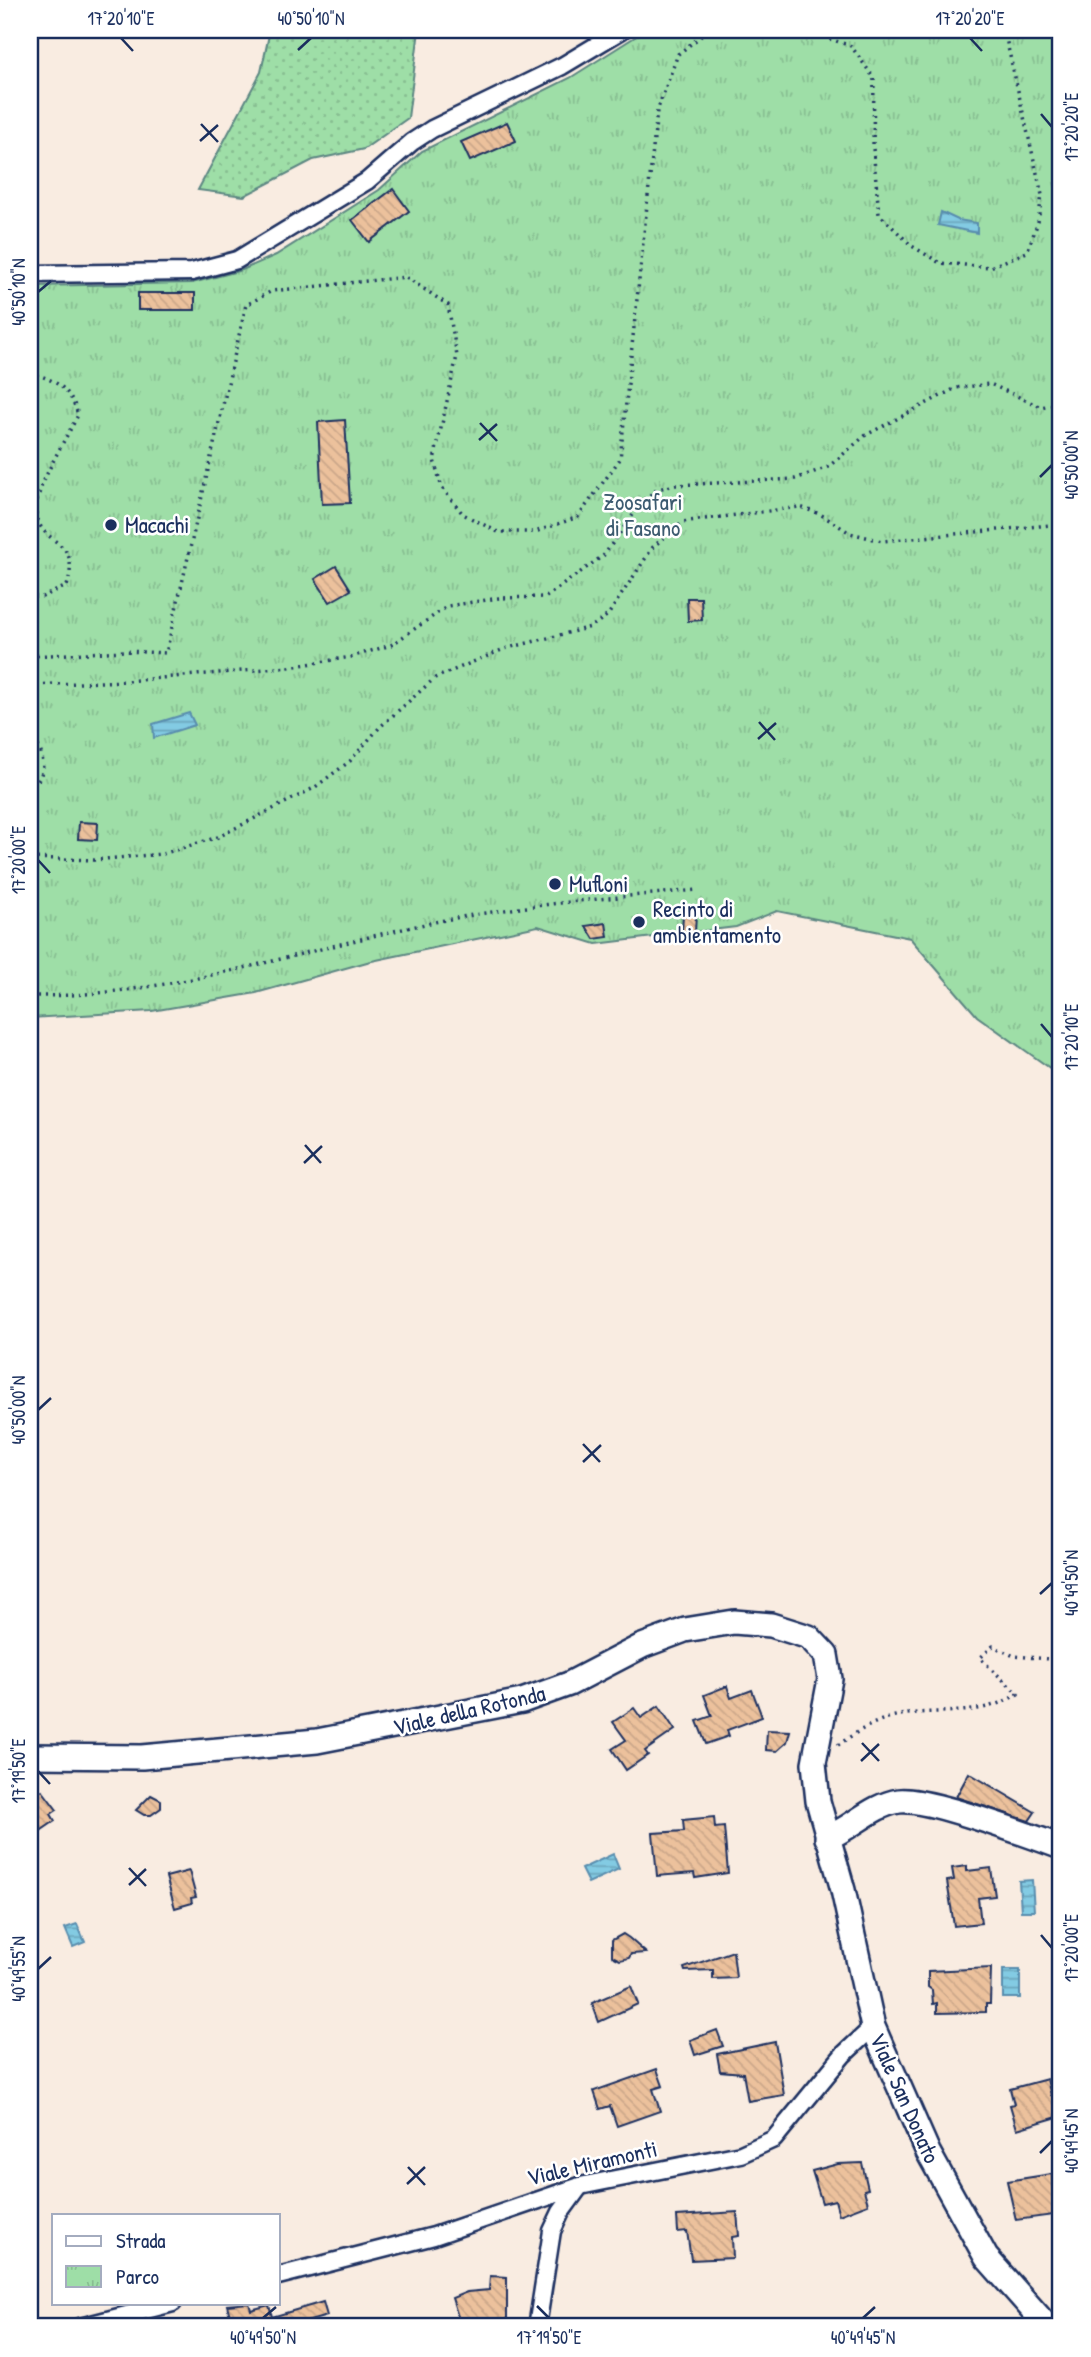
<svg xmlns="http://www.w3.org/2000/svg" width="1091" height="2357" viewBox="0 0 1091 2357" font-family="'Patrick Hand',sans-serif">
  <defs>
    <pattern id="grass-dots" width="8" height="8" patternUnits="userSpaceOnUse" patternTransform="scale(1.75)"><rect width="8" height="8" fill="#9edea7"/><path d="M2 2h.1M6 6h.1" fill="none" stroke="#88bf92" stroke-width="1.8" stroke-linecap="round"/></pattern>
    <pattern id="park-tufts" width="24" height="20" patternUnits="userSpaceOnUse" patternTransform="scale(1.75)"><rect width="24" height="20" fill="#9edea7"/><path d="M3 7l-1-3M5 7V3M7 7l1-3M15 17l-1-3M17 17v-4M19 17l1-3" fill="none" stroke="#88bf92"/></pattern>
    <pattern id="water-rules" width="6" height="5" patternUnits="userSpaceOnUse" patternTransform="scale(1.75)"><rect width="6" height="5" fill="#83cbe3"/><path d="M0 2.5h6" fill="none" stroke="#6aa5bb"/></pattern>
    <pattern id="building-back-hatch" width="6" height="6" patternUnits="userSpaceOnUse" patternTransform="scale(1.75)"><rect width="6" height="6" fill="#ecc19c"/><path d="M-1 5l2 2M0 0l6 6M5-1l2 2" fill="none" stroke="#caa689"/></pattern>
  </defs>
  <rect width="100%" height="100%" fill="#f9ece1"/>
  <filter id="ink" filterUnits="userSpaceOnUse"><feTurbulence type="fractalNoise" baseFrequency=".0143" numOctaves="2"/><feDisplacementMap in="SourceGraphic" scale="14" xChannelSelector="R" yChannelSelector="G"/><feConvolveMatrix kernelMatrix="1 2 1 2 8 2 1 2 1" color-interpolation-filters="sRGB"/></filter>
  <g filter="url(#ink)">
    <polygon fill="url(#grass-dots)" stroke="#5c8682" stroke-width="2" points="270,30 419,30 408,118 364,149 313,160 244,196 198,190 261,72"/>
    <polygon fill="url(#park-tufts)" stroke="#5c8682" stroke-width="2" points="646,30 1061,30 1061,1076 977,1016 910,938 777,911 736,927 596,944 538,926 367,962 256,993 152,1011 30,1018 30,286 192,283 242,270 276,255 379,190 422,151 570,78"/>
    <g fill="url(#water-rules)" stroke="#598dae" stroke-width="2">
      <polygon points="941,212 958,220 977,223 977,233 938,225"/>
      <polygon points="189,713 195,725 154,738 153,724"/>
      <polygon points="613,1854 619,1869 588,1883 581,1869"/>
      <polygon points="1032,1880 1034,1911 1021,1911 1019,1881"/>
      <polygon points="77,1924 85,1942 73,1947 65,1928"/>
      <rect x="1003" y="1970" width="17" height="28"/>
    </g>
    <g fill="url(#building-back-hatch)" stroke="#1b2f5e" stroke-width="2">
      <polygon points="507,122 516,141 470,161 461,142"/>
      <polygon points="393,189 409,211 369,242 352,220"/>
      <rect x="138" y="293" width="57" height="17"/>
      <polygon points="345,420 350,503 322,504 318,422"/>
      <polygon points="336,566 351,590 330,602 315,579"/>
      <polygon points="687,598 701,598 702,620 688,621"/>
      <polygon points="79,822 98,823 97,840 78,839"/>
      <polygon points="683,914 696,914 695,932 682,932"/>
      <polygon points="606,923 608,937 594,939 586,926"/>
      <polygon points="727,1686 731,1698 752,1690 762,1717 727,1730 729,1736 706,1744 697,1721 712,1716 704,1695"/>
      <polygon points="659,1706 675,1730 645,1751 648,1755 626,1770 612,1749 626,1740 613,1722 634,1708 641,1718"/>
      <polygon points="767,1730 790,1731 787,1742 777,1751 766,1750"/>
      <polygon points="969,1773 1035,1812 1029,1821 956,1797"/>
      <polygon points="42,1790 57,1810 51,1814 55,1821 30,1838 30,1798"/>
      <polygon points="151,1795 161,1800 161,1808 151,1815 144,1815 136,1810"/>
      <polygon points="714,1817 715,1828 724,1827 728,1873 695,1878 694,1873 657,1876 653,1833 684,1831 683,1820"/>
      <polygon points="967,1866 967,1871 991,1868 995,1896 978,1898 981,1923 954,1926 947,1881 954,1880 952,1868"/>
      <polygon points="189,1871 196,1897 191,1898 192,1903 175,1908 166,1877"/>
      <polygon points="623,1934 629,1938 646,1953 631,1954 629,1958 620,1960 612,1956 612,1940"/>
      <polygon points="733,1951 736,1978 713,1979 713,1970 685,1971 684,1968"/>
      <polygon points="991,1968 990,2004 986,2004 986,2012 937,2013 937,2003 933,2004 932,1990 928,1987 928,1971"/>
      <polygon points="631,1986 638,2004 599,2022 592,2003"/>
      <polygon points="717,2030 723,2046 695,2055 690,2040"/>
      <polygon points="775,2042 784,2095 748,2101 743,2073 720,2071 717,2054"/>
      <polygon points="657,2069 663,2086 653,2089 660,2111 617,2126 610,2106 600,2109 594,2091"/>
      <polygon points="1047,2079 1051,2095 1057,2094 1061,2116 1017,2129 1010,2105 1014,2104 1010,2089"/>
      <polygon points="862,2163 868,2189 864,2190 868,2204 839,2215 835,2200 822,2203 812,2171 838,2164"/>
      <polygon points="1052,2174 1054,2215 1016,2220 1007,2181"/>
      <polygon points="737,2212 739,2236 732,2237 733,2258 691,2260 687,2231 678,2232 677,2216"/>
      <polygon points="490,2276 507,2277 507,2322 472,2322 461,2326 452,2298 467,2292 489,2290"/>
      <polygon points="323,2302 327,2316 289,2327 233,2327 227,2305 249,2303 251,2310 269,2305 272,2317"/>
    </g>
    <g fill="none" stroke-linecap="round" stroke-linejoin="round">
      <defs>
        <g id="street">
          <polyline points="30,274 192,272 237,260 367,181 412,142 432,129 562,66 622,30"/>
          <polyline points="278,2276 434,2236 580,2186 741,2154 774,2139 843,2055 873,2027"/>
          <polyline points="80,2327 173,2303"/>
          <polyline points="537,2327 552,2231 561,2212 580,2186"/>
        </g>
        <g id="secondary">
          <polyline points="30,1756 142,1757 317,1741 522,1701 569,1684 642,1646 685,1630 734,1622 771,1625 809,1637 826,1655 830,1679 814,1763 818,1801 843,1890 873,2027 928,2152 986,2257 1048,2327"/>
          <path d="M 827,1838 C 852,1828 872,1805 899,1801 C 926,1797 1031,1836 1061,1847"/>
        </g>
      </defs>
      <use href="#street" stroke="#1b2f5e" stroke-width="21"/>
      <use href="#secondary" stroke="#1b2f5e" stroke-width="28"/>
      <g stroke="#1b2f5e" stroke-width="3.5" stroke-dasharray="2 5" stroke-linecap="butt">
        <polyline points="803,30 851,46 874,78 873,148 879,214 912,246 940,263 990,267 1027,252 1038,222 1042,195 1004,30"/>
        <path d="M 30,372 C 56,381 70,387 78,415 C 67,437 33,491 36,513 C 41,548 82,536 67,586 L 42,597 L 30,596"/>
        <polyline points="30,656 125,651 166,653 246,305 272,291 406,277 448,305 457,356 434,460 442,488 463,514 498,532 535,532 578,517 620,459 657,111 678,54 709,30"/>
        <polyline points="30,685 126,681 289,667 351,657 391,645 448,606 499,598 546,597 604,555 643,501 657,489 676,485 795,479 828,467 866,435 956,388 990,384 1041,407 1061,403"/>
        <path d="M 30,734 C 44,749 50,775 30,788"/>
        <polyline points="30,858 94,860 162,854 218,837 314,788 350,761 380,727 435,678 504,649 591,627 608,615 653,547 682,522 800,507 820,514 850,533 882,541 1061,524"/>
        <path d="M 30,996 C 167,997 292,953 425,924 C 515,905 607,898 698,890"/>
        <path d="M 838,1745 C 855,1733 871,1723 891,1717 C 934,1706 973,1721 1018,1694 L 980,1658 L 993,1646 L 1014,1656 L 1061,1660"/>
      </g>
      <use href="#street" stroke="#fff" stroke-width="16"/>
      <use href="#secondary" stroke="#fff" stroke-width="23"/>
    </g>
  </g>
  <path fill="none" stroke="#1b2f5e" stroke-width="2.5" d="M 121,38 L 133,51M 970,38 L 982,51M 298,50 L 311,38M 1041,114 L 1052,127M 201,124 L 218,142M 200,141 L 218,125M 38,292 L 51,281M 480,423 L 497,441M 479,440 L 497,424M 1040,477 L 1052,465M 759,722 L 775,740M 758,739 L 776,723M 38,860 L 50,873M 1041,1024 L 1052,1037M 305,1145 L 321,1163M 304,1163 L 322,1146M 38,1410 L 51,1398M 583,1444 L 600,1462M 583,1462 L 601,1445M 1040,1594 L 1052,1583M 862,1743 L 879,1761M 861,1761 L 879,1744M 38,1771 L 50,1784M 129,1868 L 146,1886M 129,1885 L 146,1869M 1041,1935 L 1052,1948M 38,1969 L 51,1957M 1040,2153 L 1052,2141M 408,2167 L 425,2185M 407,2184 L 425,2167M 537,2306 L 549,2318M 263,2318 L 276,2307M 863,2318 L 875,2307"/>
  <g fill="#1b2f5e" stroke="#fff" stroke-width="2.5">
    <circle cx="111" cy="525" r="7"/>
    <circle cx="555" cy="884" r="7"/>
    <circle cx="639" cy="922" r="7"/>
  </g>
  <g text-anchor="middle" stroke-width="5" stroke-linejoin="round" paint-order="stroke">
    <g font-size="23" fill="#3c5b70" stroke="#fff">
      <text x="643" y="510">Zoosafari<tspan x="643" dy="26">di Fasano</tspan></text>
    </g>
    <g font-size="23" fill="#1b2f5e" stroke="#fff" text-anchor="start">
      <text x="125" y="533">Macachi</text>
      <text x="569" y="892">Mufloni</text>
      <text x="653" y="917">Recinto di<tspan x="653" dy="26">ambientamento</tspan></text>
    </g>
    <g font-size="23" fill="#1b2f5e" stroke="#fff">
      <text transform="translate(469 1710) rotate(-13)" y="8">Viale della Rotonda</text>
      <text transform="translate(905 2098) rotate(66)" y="8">Viale San Donato</text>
      <text transform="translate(592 2163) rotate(-13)" y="8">Viale Miramonti</text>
    </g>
  </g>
  <rect width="1091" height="2357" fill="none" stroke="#fff" stroke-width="77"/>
  <rect x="52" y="2214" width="228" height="91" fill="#ffffff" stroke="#a4acbf" stroke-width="2"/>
  <rect x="66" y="2236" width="35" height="10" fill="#ffffff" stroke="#a4acbf" stroke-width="2"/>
  <text x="116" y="2248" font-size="21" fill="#1b2f5e">Strada</text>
  <rect x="66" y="2266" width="35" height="21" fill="url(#park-tufts)" stroke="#a4acbf" stroke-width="2"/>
  <text x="116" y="2284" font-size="21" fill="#1b2f5e">Parco</text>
  <rect x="38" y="38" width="1014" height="2280" fill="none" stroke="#1b2f5e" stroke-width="2.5"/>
  <g font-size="18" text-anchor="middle" fill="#1b2f5e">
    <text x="121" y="25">17°20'10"E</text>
    <text x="311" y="25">40°50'10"N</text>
    <text x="970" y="25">17°20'20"E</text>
    <text transform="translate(1072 127) rotate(-90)" y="6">17°20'20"E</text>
    <text transform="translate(19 292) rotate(-90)" y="6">40°50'10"N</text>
    <text transform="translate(1072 465) rotate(-90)" y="6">40°50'00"N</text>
    <text transform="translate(19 860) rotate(-90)" y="6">17°20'00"E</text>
    <text transform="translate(1072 1037) rotate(-90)" y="6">17°20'10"E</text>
    <text transform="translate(19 1410) rotate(-90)" y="6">40°50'00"N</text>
    <text transform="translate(1072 1583) rotate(-90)" y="6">40°49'50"N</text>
    <text transform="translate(19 1771) rotate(-90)" y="6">17°19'50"E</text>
    <text transform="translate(1072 1948) rotate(-90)" y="6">17°20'00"E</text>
    <text transform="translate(19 1969) rotate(-90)" y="6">40°49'55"N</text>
    <text transform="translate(1072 2141) rotate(-90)" y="6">40°49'45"N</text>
    <text x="263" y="2344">40°49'50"N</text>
    <text x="549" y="2344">17°19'50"E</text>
    <text x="863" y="2344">40°49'45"N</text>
  </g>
</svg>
